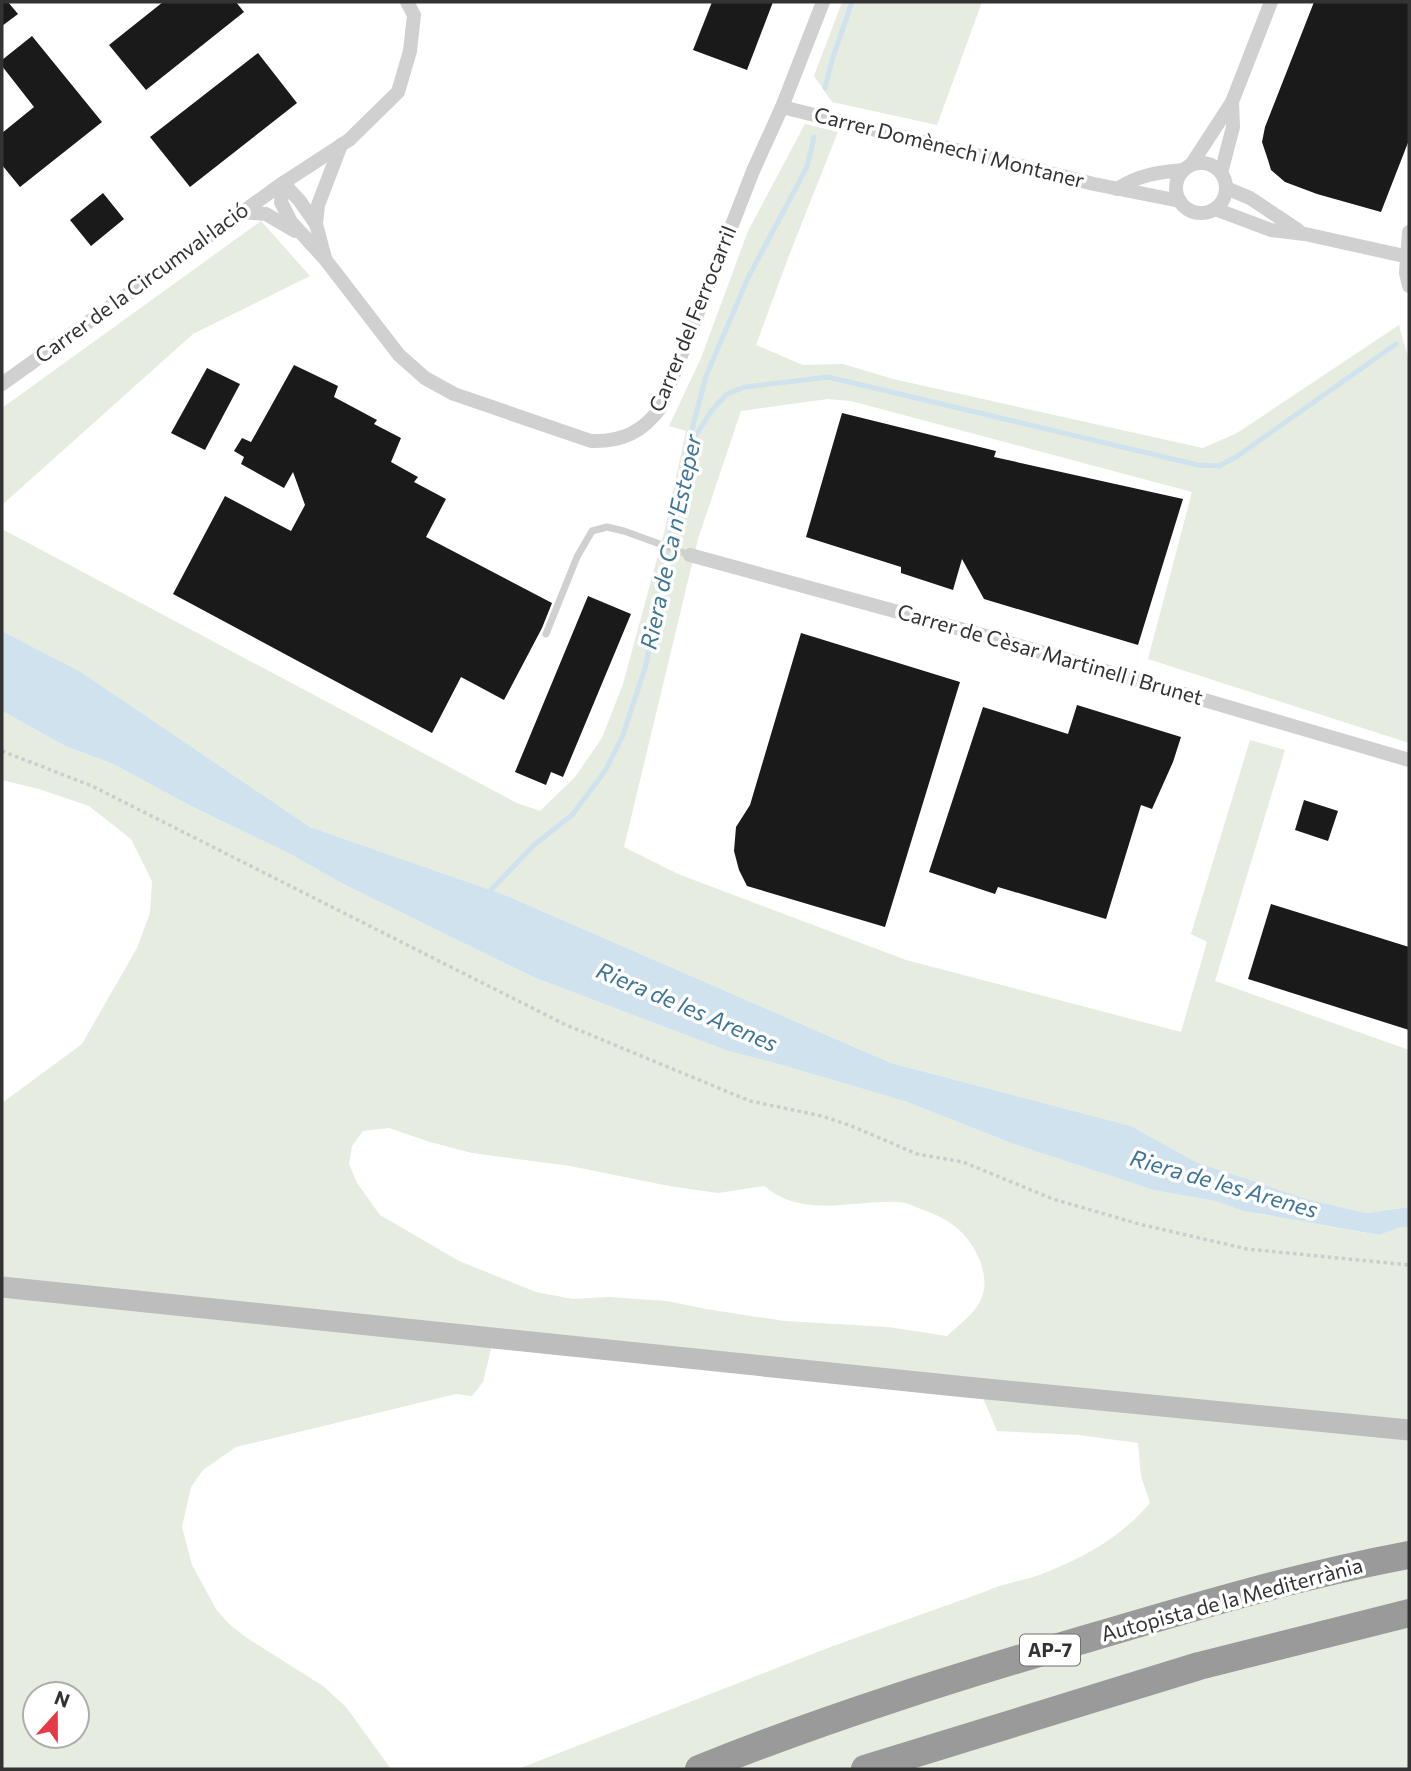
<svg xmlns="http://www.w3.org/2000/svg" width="1411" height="1771" viewBox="0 0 1411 1771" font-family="Commissioner,sans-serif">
  <rect width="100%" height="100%" fill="#fff"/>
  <g fill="#e6ecdf" fill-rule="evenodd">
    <polygon points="842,2 982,2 937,125 832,102 814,76"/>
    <polygon points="805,124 838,132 788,258 756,345 803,365 843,364 893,379 1203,448 1237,433 1399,325 1409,361 1409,743 1148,659 1192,492 851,401 828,399 741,411 698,539 624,847 678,874 906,960 1181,1032 1207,942 1191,934 1250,740 1285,750 1215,981 1409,1050 1409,1207 1366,1213 1307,1199 1196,1162 1131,1126 891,1063 505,895 310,827 81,672 2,631 2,529 517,803 540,811 575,777 602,738 623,684 664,533 686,431 669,426 701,358 748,231"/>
    <polygon points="261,221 310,276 193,334 2,505 2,408"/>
    <path d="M 2,711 L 65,746 L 113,764 L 189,805 L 290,854 L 343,884 L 533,977 L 728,1051 L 782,1065 L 907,1102 L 1011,1143 L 1153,1190 L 1215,1201 L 1243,1211 L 1378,1235 L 1401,1227 L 1409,1227 L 1409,1769 L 518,1769 L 833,1646 L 984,1592 C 1005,1582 1026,1581 1047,1572 C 1087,1556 1122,1536 1150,1503 L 1141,1476 L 1138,1443 L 1079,1435 L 997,1431 L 983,1398 L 492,1345 L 483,1382 L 472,1396 L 456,1394 L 236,1447 L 203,1470 L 191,1487 L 182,1527 L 192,1565 L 216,1609 L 229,1624 L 247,1638 L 323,1686 L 346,1707 L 391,1769 L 2,1769 L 2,1103 L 82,1044 L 137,948 L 150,913 L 152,881 L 131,839 L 89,806 L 39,789 L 2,780 ZM 389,1128 L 430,1142 L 472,1153 L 570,1166 L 669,1186 L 718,1193 L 764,1186 C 804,1219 851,1200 898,1202 C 905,1202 912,1205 918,1208 C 948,1218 968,1231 980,1261 C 994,1299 973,1313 947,1336 L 888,1327 L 784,1321 L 706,1309 L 667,1301 L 609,1297 L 573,1299 L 536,1292 L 459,1261 L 380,1215 L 357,1183 L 349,1164 L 352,1146 L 363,1131 ZM 35,1694 L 77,1694 L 77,1736 L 35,1736 Z"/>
  </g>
  <polygon fill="#cfe2ee" points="2,631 81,672 310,827 505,895 891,1063 1131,1126 1196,1162 1307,1199 1366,1213 1409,1207 1409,1227 1401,1227 1379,1235 1243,1211 1215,1201 1153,1190 1011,1143 907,1102 782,1065 728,1051 533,977 343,884 290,854 189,805 113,764 65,746 2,711"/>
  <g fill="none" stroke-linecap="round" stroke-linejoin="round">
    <g stroke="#cfe2ee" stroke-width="5">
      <polyline points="825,88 832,60 852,2"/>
      <polyline points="691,443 712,410 727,394 745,387 828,377 1198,465 1219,466 1236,457 1396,344"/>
      <polyline points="488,893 534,845 572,815 605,771 623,735 646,665 687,448 706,376 748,278 807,167 814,137"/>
    </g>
  </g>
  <g fill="#1a1a1a">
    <polygon points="2,2 8,2 18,14 2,26"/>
    <polygon points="163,2 236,2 244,12 146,90 109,45"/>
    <polygon points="712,2 773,2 747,70 693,50"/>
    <polygon points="1314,2 1409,2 1409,140 1381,212 1317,194 1285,182 1271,170 1268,160 1262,142 1265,127"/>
    <polygon points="32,36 102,122 20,187 2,165 2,133 34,107 2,66 2,60"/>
    <polygon points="258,53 297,103 190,187 150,137"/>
    <polygon points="103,193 124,219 91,246 70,220"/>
    <polygon points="294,365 338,386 334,397 377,420 374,424 401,438 391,462 418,477 414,482 446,499 426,537 552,603 542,628 504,700 461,677 432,733 173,594 225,496 291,531 305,505 293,472 284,488 241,464 244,457 234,451 242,438 251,442"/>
    <polygon points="207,368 240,384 205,450 171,433"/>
    <polygon points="842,413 996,451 994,457 1183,499 1138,645 984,599 962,559 953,590 901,573 901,567 806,537"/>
    <polygon points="588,596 631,614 563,777 551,772 546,785 515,772"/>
    <polygon points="801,633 960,682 885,927 747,886 739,870 734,851 736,827 750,805"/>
    <polygon points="1077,705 1181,737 1173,762 1152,809 1141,805 1106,919 998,887 995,894 929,872 983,707 1068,734"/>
    <polygon points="1304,800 1338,811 1328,841 1295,830"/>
    <polygon points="1271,904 1409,947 1409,1030 1248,979"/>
  </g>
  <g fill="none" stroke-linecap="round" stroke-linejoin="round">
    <polyline stroke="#cdcdcd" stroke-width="3.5" stroke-dasharray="3.5 3.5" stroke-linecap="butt" points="2,751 92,786 564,1024 750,1101 822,1116 849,1125 917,1154 963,1162 1053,1199 1139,1224 1247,1249 1409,1265"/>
    <polyline stroke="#d0d0d0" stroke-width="7" points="546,634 577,557 592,531 607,527 624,531 690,555"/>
    <g stroke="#d0d0d0" stroke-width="14">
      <polyline points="782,107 1094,184 1180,201"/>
      <circle cx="1201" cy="188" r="25"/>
      <polyline points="1191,165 1232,102 1271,2"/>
      <polyline points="1221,173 1233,127 1232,102"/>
      <path d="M 283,183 L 281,202 L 291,222 L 325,259 L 399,355 L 425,378 L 454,394 L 591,441 C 622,442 643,432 661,407 L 753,171 L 782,107 L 823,2"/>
      <polyline points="283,183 299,200 316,224 325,258"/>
      <polyline points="1226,188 1250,198 1298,230"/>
      <path d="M 1117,189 C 1138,175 1159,172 1184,170"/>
      <polyline points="1215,209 1271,230 1305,234 1409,257"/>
      <polyline points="242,212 266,214 295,231"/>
      <polyline points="316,224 318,205 341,145"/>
      <polyline points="1409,232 1406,273 1409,286"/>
      <polyline points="2,384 283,183 349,140 398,92 410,51 414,15 407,2"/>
      <polyline points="690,555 986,636 1409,760"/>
    </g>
    <polyline stroke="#bdbdbd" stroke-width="21" points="2,1287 966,1387 1409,1430"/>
    <g stroke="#9a9a9a" stroke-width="28">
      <path d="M 699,1769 C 828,1717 963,1675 1096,1636 C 1201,1605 1302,1575 1409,1555"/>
      <polyline points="865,1769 1199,1666 1409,1613"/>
    </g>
  </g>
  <g text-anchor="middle" stroke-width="7" stroke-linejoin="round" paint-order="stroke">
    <rect fill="#fff" stroke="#707070" stroke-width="2" x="1020" y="1634.5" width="60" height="31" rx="5"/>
    <g font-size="19" font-weight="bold" fill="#333">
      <text x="1050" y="1657">AP-7</text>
    </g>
    <g font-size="21" fill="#333" stroke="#fff">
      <text transform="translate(949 148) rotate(14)" y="7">Carrer Domènech i Montaner</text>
      <text transform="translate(142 283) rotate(-36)" y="7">Carrer de la Circumval·lació</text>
      <text transform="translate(693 319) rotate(-68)" y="7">Carrer del Ferrocarril</text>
      <text transform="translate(1050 655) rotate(16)" y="7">Carrer de Cèsar Martinell i Brunet</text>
      <text transform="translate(1232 1600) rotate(-15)" y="7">Autopista de la Mediterrània</text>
    </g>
    <g font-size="23" font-style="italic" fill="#3f7597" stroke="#fff">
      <text transform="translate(671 542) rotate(-78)" y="8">Riera de Ca n'Esteper</text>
      <text transform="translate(687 1007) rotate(23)" y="8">Riera de les Arenes</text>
      <text transform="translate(1224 1184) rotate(16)" y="8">Riera de les Arenes</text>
    </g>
  </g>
  <rect width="1411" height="1771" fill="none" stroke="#333333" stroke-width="7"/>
  <g transform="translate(56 1715) rotate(21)"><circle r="33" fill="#ffffff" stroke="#adadad" stroke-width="2"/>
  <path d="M0-5L12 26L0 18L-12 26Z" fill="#e63946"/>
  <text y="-10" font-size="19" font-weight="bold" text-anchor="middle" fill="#333333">N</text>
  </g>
</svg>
